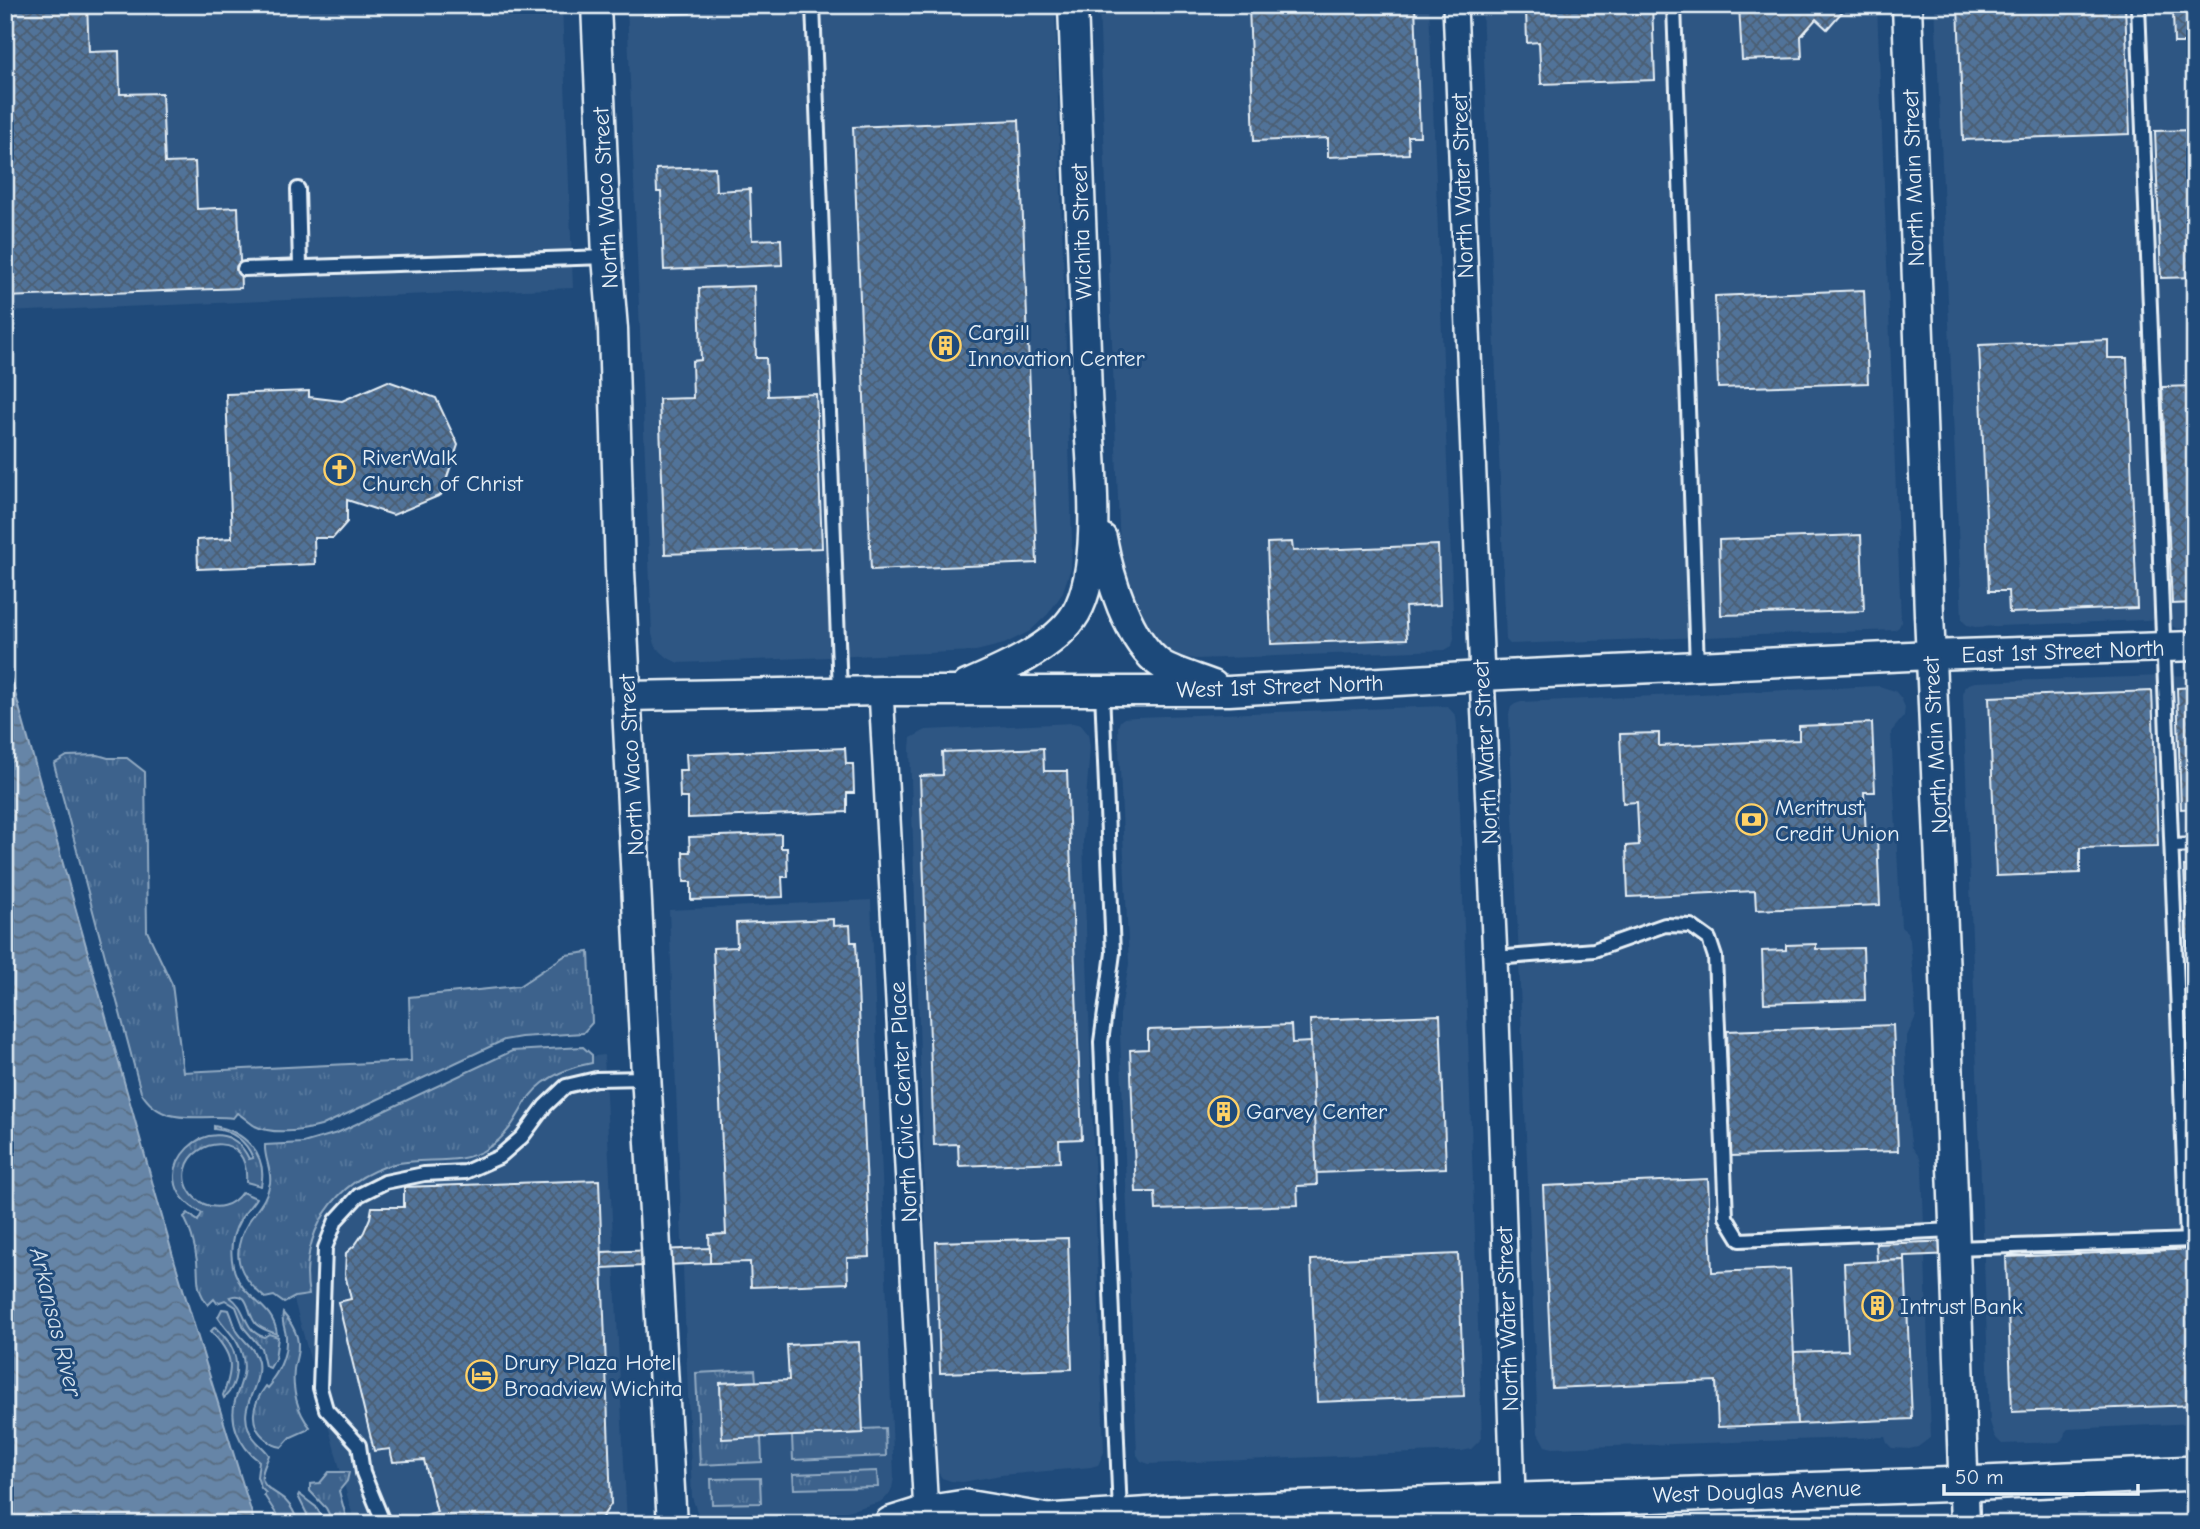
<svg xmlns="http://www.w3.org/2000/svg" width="2200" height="1529" viewBox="0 0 2200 1529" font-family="'Comic Neue',sans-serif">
  <defs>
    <pattern id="grass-tufts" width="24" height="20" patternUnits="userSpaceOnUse" patternTransform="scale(1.75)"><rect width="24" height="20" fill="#3c628c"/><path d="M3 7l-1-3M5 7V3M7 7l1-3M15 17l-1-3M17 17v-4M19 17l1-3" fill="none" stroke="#58799d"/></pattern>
    <pattern id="water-waves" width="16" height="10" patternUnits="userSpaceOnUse" patternTransform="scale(1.75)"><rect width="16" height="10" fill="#6685a7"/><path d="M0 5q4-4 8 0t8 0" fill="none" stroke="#596d82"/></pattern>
    <pattern id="building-cross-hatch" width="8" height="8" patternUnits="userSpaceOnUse" patternTransform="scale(1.75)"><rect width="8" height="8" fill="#517399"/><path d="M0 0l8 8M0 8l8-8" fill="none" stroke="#4c5e72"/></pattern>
  </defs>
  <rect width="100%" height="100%" fill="#1f4a7a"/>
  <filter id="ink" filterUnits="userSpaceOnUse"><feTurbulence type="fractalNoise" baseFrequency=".0143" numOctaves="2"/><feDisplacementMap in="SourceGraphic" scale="14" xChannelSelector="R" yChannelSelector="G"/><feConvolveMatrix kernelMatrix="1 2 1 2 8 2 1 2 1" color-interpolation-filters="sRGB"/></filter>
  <g filter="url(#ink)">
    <g fill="#2e5683">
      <polygon points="5,5 562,5 573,288 5,312"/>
      <polygon points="627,5 1055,5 1072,540 1071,568 1062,594 1048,614 1030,631 1004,644 976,651 678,663 668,658 656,647 652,634"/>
      <polygon points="1099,5 1429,5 1454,638 1452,646 1445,650 1195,659 1171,654 1154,639 1144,623 1127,586 1120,551"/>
      <polygon points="1482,5 1877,5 1901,622 1899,627 1895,630 1510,644 1506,640"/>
      <polygon points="1935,5 2195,5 2195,628 2178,629 2172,626 2170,619 1975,627 1967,625 1962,620"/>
      <polygon points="2195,675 2195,1423 2068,1429 2065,1432 2064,1438 2059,1442 2002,1444 1995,1437 1990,1422 1963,695 1964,688 1968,684 1975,682"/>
      <polygon points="1879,686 1895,691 1901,698 1905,707 1904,716 1891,732 1901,927 1907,932 1910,940 1916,1016 1907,1036 1905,1053 1910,1136 1912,1147 1920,1158 1922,1166 1931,1437 1918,1447 1909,1449 1892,1448 1887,1443 1885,1437 1553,1448 1545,1446 1538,1433 1509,714 1511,707 1515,704 1521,702"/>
      <polygon points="1447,706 1456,716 1457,726 1482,1438 1471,1449 1462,1451 1149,1464 1141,1461 1137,1455 1120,1033 1120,1014 1129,964 1118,727 1120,721 1124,718 1136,717"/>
      <polygon points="1073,723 1081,725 1088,734 1090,747 1083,841 1104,1452 1098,1465 1091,1467 1001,1475 963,1482 951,1481 942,1478 937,1471 933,1452 910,748 911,738 926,730"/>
      <polygon points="871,900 894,1478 892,1488 889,1495 880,1502 801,1524 701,1524 692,1497 669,910"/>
      <polygon points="604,1055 627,1524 355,1524 285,1267 306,1190 561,1060"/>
      <polygon points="2044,1514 2056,1515 2072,1523 2080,1524 2195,1519 2195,1524 2019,1524 2033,1516"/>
    </g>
    <g fill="url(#grass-tufts)" stroke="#92aac2" stroke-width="2">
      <path d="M 98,755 L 108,758 L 127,758 L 145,772 L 147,931 L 172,984 L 183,1072 L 411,1061 L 409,997 L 519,986 L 566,955 L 589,952 L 592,1023 L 583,1033 L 521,1037 L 504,1040 L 321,1126 C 303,1131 272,1135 255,1126 C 248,1122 243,1116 237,1113 L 233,1118 C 198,1113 163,1129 141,1092 L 54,764 L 67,756 Z"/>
      <path d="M 583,1047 L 592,1055 L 592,1063 C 565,1068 540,1079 525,1103 C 515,1121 506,1137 488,1148 C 460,1167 424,1156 394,1164 C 335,1179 298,1235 309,1295 L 295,1297 L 284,1303 L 274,1296 L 265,1298 C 238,1275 229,1253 249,1221 C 258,1208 267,1199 270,1183 C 272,1170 264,1158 265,1145 L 303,1143 L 337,1133 L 512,1051 Z"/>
      <path d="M 214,1126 C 244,1131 268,1154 261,1186 L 246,1182 C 250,1130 193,1138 186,1169 C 179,1200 221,1223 242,1192 L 256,1198 C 251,1206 245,1212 240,1220 C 226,1244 229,1276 250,1295 C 263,1307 275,1316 277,1334 C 271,1332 261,1329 256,1324 C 246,1313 251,1290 230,1297 C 248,1309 242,1330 264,1337 L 269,1334 L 278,1337 L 275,1359 L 270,1368 L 265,1366 L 261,1348 L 244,1328 L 236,1307 L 225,1300 L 217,1303 L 214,1299 L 208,1305 C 195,1287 199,1280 197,1261 C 195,1246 191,1230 184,1217 L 188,1213 L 198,1221 L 202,1213 C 131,1176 219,1095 249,1159 L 253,1158 C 246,1141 233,1131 214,1129 Z"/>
      <path d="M 222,1309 L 229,1310 C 232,1317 234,1324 237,1331 C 244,1342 255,1348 258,1362 C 262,1387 238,1405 249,1430 C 253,1441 263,1446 269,1455 C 267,1462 262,1469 262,1477 C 263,1489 277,1492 285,1500 C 291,1506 296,1515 298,1524 L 278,1524 L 277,1520 L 279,1518 L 264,1495 L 266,1493 L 261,1488 L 257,1477 L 259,1461 C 239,1446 228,1421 236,1397 C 241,1382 247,1370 242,1354 C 238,1338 226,1330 218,1317 Z"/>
      <path d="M 283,1313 C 289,1320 294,1327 297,1337 C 300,1348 296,1358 294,1369 C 292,1389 297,1412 310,1427 L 307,1430 L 291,1437 L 282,1447 C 274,1446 272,1444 266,1439 C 247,1424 253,1403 266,1386 L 268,1388 L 272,1383 L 271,1381 C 281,1368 287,1353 286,1336 C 285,1328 281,1321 283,1313 Z"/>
      <path d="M 215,1327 C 220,1333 227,1338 230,1344 C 240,1361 238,1385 224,1398 L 223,1395 C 235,1365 232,1354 211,1331 Z"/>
      <polygon points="755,1370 756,1381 720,1383 722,1438 761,1437 762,1462 700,1465 696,1373"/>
      <polygon points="885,1428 886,1456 793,1460 792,1436 862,1433 862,1429"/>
      <polygon points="877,1471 878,1487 794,1489 793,1474"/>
      <polygon points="329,1472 349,1472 347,1481 339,1491 348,1524 334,1524 326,1508 310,1491 310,1484 320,1483"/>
      <polygon points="760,1478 761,1503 712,1504 711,1479"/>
      <polygon points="299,1494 316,1507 326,1524 308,1524 307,1514 298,1496"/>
    </g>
    <polygon fill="url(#water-waves)" stroke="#9ab0c7" stroke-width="2" points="5,657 173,1256 255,1524 5,1524"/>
    <g fill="url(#building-cross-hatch)" stroke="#e8f1f8" stroke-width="2">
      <polygon points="5,5 87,5 89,52 119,51 120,94 162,93 165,163 195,162 197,209 238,207 241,288 5,297"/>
      <polygon points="644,5 690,5 690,13 644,15"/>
      <polygon points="1249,5 1415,5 1420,136 1408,136 1409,154 1328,157 1328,138 1254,141"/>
      <polygon points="1514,5 1652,5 1655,80 1541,84 1539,42 1527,43 1526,8 1514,8"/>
      <polygon points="1739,5 1848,5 1827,29 1816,19 1801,36 1802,58 1742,60"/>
      <polygon points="1958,5 2125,5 2130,134 1963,140"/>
      <polygon points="2195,9 2195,43 2174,43 2173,10"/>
      <polygon points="1019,120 1037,563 871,570 853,127"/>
      <polygon points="2195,130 2195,277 2161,278 2155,131"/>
      <polygon points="715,167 716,191 750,189 752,240 781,239 782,265 664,270 661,192 657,192 656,169"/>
      <polygon points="754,286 756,358 766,358 768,396 816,394 822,548 665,554 659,399 693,398 692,361 701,360 699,288"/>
      <polygon points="1864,290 1868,383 1718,388 1715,296"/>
      <polygon points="2108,340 2108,358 2127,358 2137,608 2009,613 2008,591 1989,591 1979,345"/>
      <polygon points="388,381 436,398 458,445 441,495 393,515 347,500 347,522 333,538 314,538 315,564 198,569 197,540 232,538 226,394 309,391 309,397 342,401"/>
      <polygon points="2195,386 2195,603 2172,604 2162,387"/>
      <polygon points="1861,535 1864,611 1721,615 1719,540"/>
      <polygon points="1292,542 1293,551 1438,545 1440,605 1405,607 1407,639 1271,644 1267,543"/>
      <polygon points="2195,687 2195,808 2181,809 2177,688"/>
      <polygon points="2152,691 2158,846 2080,848 2080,873 1996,876 1989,697"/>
      <polygon points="1872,723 1875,792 1864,792 1866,838 1877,837 1880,905 1756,910 1755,891 1628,897 1626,846 1639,845 1637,802 1623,803 1620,734 1659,733 1659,746 1799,740 1799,726"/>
      <polygon points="845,748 846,764 853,764 854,793 847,793 847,812 688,818 688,798 680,798 679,770 687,770 686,754"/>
      <polygon points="1043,748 1044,771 1067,771 1082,1139 1059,1140 1060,1162 959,1166 958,1144 934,1145 920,776 943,775 942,752"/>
      <polygon points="781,834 781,848 787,848 788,877 782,877 783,897 691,900 691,882 684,882 683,852 690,852 689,837"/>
      <polygon points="2184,866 2195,866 2195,1040 2191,1040"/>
      <polygon points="833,919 833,926 850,925 851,942 856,942 870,1257 847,1258 848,1283 751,1287 750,1262 710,1263 709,1235 726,1234 713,948 737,947 736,923"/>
      <polygon points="1816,944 1816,949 1863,948 1865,1000 1764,1003 1762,951 1786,950 1786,945"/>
      <polygon points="1440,1015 1446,1168 1316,1173 1310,1020"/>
      <polygon points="1291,1025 1292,1043 1311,1042 1317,1185 1297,1186 1298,1205 1156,1210 1155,1192 1136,1192 1130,1050 1148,1049 1148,1030"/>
      <polygon points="1893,1025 1898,1151 1731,1156 1727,1031"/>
      <polygon points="2191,1040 2195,1040 2195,1123"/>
      <polygon points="1708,1179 1712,1272 1790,1269 1797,1424 1718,1427 1716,1381 1552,1388 1543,1186"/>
      <polygon points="599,1180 611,1504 601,1519 592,1524 399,1524 398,1521 437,1512 424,1460 393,1462 390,1449 374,1451 338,1302 351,1299 345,1274 346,1253 355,1245 364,1232 370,1218 372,1207 404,1207 404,1187"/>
      <polygon points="1068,1238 1072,1369 940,1373 936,1242"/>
      <polygon points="2030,1238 2031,1256 2009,1256 2009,1252 1904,1256 1904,1260 1877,1261 1876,1244"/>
      <polygon points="710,1248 710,1263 602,1268 602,1252"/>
      <polygon points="2195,1249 2195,1405 2012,1412 2006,1257"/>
      <polygon points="1458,1254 1464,1396 1317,1402 1311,1260"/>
      <polygon points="1905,1260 1912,1419 1797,1424 1794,1352 1848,1350 1844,1263"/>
      <polygon points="859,1342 863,1433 722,1439 720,1383 789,1380 787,1345"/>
    </g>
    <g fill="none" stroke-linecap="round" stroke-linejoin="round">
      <defs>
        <g id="service">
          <polyline points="813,5 840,691"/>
          <polyline points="1674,5 1697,666"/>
          <polyline points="2138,5 2187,1240"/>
          <polyline points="298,189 300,266"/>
          <polyline points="244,269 607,257"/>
          <polyline points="1102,691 1113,953 1101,1042 1120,1515"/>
          <polyline points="2172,846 2195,845"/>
          <polyline points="1495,958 1594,950 1665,925 1691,926 1709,939 1715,957 1726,1217 1740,1240 1954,1230"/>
          <polyline points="1955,1248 2194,1240"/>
          <polyline points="384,1524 363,1473 359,1445 326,1409 320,1388 325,1248 336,1220 359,1195 385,1182 424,1174 465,1172 499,1157 522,1137 545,1106 566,1086 596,1079 646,1078"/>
        </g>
        <g id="minor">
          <polyline points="1455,5 1482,676 1495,958 1514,1524"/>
          <polyline points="881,691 926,1513"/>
        </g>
        <g id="tertiary">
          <polyline points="596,5 607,257 613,329 620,571 644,1039 672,1524"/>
          <polyline points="1907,5 1929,614 1945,975 1965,1524"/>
          <path d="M 1102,538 C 1109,576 1128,642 1162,665 C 1175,673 1198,679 1213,685"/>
          <path d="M 967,685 C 1002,670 1056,647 1076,613 C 1102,568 1092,475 1089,424 C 1087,400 1086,375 1086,350 C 1081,235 1077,120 1073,5"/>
          <polyline points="627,696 881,691 1229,691 1482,676 1931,655 2195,646"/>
        </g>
        <polyline id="secondary" points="891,1524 926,1513 965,1507 1048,1521 1171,1513 1963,1484 2195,1473"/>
      </defs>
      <use href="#service" stroke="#e8f1f8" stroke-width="18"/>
      <use href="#minor" stroke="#e8f1f8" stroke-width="28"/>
      <use href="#tertiary" stroke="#e8f1f8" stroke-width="33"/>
      <use href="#secondary" stroke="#e8f1f8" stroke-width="38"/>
      <use href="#service" stroke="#1f4a7a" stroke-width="12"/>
      <use href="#minor" stroke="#1f4a7a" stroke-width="23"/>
      <use href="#tertiary" stroke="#1f4a7a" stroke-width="28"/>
      <use href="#secondary" stroke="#1f4a7a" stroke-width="33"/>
    </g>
  </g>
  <defs>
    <symbol id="building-ring" viewBox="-11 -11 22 22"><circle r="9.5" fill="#1f4a7a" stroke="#ffd166" stroke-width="1.5"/><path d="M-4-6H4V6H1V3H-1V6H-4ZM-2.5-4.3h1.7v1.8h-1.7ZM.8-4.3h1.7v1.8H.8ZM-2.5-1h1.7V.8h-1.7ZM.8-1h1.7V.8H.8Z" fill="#ffd166"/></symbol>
    <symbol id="church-ring" viewBox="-11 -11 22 22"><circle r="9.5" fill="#1f4a7a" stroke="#ffd166" stroke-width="1.5"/><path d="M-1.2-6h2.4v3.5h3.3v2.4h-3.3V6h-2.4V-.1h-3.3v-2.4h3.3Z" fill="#ffd166"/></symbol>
    <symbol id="bank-ring" viewBox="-11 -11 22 22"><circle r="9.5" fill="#1f4a7a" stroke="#ffd166" stroke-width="1.5"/><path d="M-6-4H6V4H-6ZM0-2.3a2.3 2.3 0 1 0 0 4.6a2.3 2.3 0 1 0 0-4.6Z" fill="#ffd166"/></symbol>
    <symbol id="hotel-ring" viewBox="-11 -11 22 22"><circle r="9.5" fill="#1f4a7a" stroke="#ffd166" stroke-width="1.5"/><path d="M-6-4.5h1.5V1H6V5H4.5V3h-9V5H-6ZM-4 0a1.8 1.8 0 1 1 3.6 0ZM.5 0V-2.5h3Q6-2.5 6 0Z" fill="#ffd166"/></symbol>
  </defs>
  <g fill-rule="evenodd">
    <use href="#building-ring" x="928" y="328" width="35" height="35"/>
    <use href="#church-ring" x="322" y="452" width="35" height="35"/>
    <use href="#bank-ring" x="1734" y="802" width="35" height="35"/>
    <use href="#building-ring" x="1206" y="1094" width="35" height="35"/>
    <use href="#building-ring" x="1860" y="1288" width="35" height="35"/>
    <use href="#hotel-ring" x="464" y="1358" width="35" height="35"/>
  </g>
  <g text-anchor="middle" stroke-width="6" stroke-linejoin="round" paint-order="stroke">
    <g font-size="23" fill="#e8f1f8" stroke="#1f4a7a">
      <text transform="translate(1913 178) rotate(-92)" y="8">North Main Street</text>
      <text transform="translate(1462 186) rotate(-92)" y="8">North Water Street</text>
      <text transform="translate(605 198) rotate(-93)" y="8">North Waco Street</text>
      <text transform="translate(1081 232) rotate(-92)" y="8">Wichita Street</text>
      <text transform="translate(2063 651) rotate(-2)" y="8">East 1st Street North</text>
      <text transform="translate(1280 686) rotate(-2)" y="8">West 1st Street North</text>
      <text transform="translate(1935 745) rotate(-93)" y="8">North Main Street</text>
      <text transform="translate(1485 752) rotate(-93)" y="8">North Water Street</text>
      <text transform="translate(631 765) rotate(-93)" y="8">North Waco Street</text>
      <text transform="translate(903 1102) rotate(-93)" y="8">North Civic Center Place</text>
      <text transform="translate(1507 1319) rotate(-92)" y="8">North Water Street</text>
      <text transform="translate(1757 1491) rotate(-2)" y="8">West Douglas Avenue</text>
    </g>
    <g font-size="23" fill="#e8f1f8" stroke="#1f4a7a" text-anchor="start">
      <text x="968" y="340">Cargill<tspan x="968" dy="26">Innovation Center</tspan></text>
      <text x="362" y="465">RiverWalk<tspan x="362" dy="26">Church of Christ</tspan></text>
      <text x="1775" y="815">Meritrust<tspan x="1775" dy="26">Credit Union</tspan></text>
      <text x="1246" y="1119">Garvey Center</text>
      <text x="1900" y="1314">Intrust Bank</text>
      <text x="504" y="1370">Drury Plaza Hotel<tspan x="504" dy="26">Broadview Wichita</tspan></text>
    </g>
    <g font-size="24" font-style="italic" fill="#d4e1ec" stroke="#1f4a7a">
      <text transform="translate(56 1322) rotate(76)" y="8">Arkansas River</text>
    </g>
  </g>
  <rect width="2200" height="1529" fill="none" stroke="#1f4a7a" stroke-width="28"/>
  <rect x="14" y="14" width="2172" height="1501" fill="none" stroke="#e8f1f8" stroke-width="2.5" filter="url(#ink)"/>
  <path d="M1944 1484v10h194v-10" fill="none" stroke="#e8f1f8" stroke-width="3.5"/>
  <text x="1955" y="1484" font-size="21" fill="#e8f1f8" stroke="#1f4a7a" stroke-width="5" paint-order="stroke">50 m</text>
</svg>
